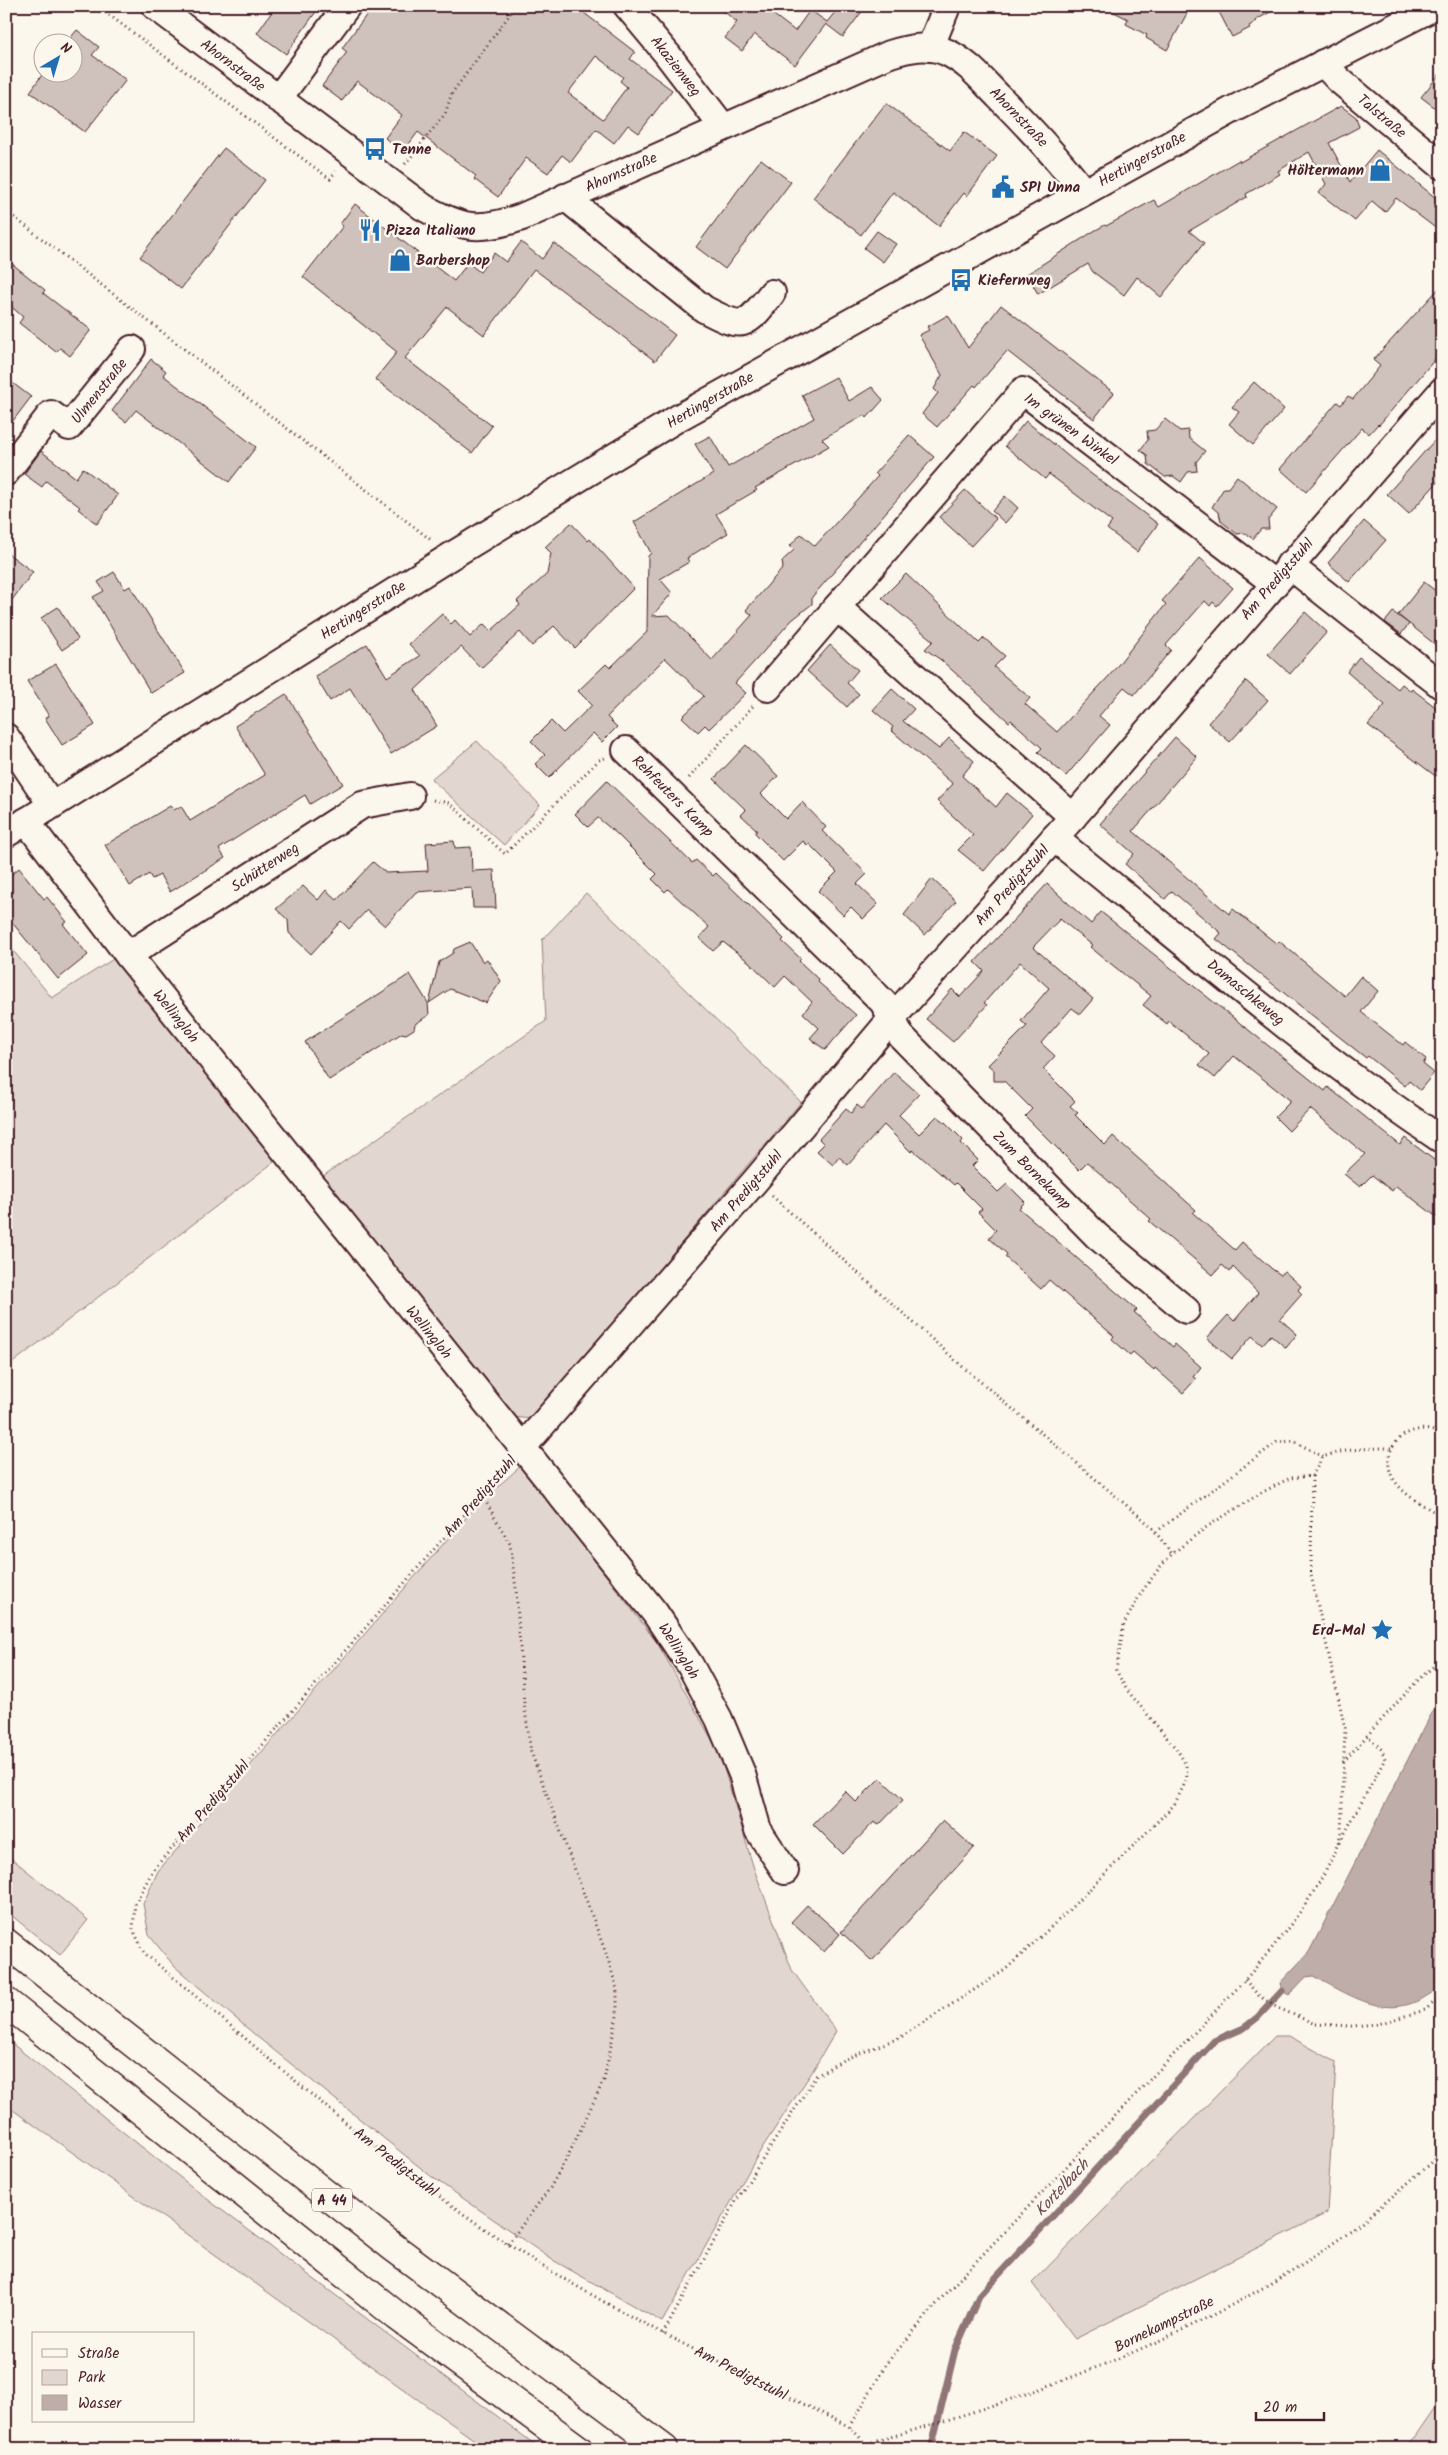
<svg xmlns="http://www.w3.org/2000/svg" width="1448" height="2455" viewBox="0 0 1448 2455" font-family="Kalam,sans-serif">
  <rect width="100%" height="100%" fill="#fbf7ec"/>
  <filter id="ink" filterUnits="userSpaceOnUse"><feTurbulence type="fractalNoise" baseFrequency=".02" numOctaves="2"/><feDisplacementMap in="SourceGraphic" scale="10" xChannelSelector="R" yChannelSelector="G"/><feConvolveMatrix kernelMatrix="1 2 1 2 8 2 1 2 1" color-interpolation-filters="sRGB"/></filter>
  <g filter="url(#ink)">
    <g fill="#e2d7d0" stroke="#967b7e">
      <polygon points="477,741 540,805 504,845 431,779"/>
      <polygon points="586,893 801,1102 532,1419 512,1417 323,1176 546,1021 542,940"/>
      <polygon points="6,942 52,998 118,956 279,1158 6,1368"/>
      <polygon points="522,1465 658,1644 719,1752 754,1869 792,1970 836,2031 812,2072 762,2148 662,2322 551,2259 432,2177 260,2039 174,1966 149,1935 143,1904 158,1871 479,1503"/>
      <polygon points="6,1854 88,1920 60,1955 6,1911"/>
      <polygon points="1275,2036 1289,2036 1336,2062 1327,2213 1075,2339 1032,2283"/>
      <polygon points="6,2039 211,2202 541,2449 487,2449 6,2105"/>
      <polygon points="1442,2398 1442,2449 1407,2449"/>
    </g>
    <path fill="#bfadaa" stroke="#907477" d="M 1442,1693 L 1442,1985 C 1394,2026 1361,2001 1313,1976 L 1306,1977 L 1289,1995 L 1282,1991 L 1280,1983 L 1309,1952 Z"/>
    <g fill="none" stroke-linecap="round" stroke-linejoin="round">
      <polyline stroke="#907477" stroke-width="7" points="931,2449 955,2350 979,2296 1214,2041 1244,2028 1258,2017 1282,1991"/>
    </g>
    <g fill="#cfc2bc" stroke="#4a1f2b" fill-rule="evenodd">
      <polygon points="276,6 320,6 286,54 257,33"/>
      <path d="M 373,6 L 575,6 L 635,52 L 630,59 L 672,90 L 639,133 L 628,125 L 614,143 L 596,129 L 571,162 L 562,155 L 548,173 L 526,158 L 498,197 L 474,179 L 476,176 L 418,132 L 403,152 L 385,138 L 402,115 L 357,81 L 342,101 L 322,86 L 347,52 L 342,48 ZM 596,56 L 623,77 L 620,81 L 627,87 L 603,119 L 568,93 Z"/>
      <polygon points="717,6 762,6 795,31 810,10 827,22 840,6 866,6 843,37 826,24 795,65 754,34 742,51 725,38 737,22"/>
      <polygon points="1102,6 1191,6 1167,50 1146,38 1147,35 1126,24 1128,19"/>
      <polygon points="1216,6 1281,6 1256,20 1257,21 1249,26 1250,28 1232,37"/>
      <polygon points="77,30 99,47 92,55 126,80 85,132 30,92 44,72 72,72 72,42 67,42"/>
      <polygon points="1442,71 1442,113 1421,97"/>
      <polygon points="886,103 950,151 964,132 997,156 967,196 964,193 939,226 893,192 861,235 813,198"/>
      <polygon points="1341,106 1356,117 1359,127 1329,143 1350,182 1377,150 1442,203 1442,233 1396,198 1385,212 1372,201 1355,221 1319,193 1326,184 1309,152 1278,171 1280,174 1246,194 1247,197 1189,231 1204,243 1161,297 1137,277 1124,295 1093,272 1088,264 1038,294 1027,274 1094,231 1105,225 1106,226 1154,200 1159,207 1239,160 1240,162"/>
      <polygon points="224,148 265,180 181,289 140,257"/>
      <polygon points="761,159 791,182 725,269 696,247"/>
      <polygon points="355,204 454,281 468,263 480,272 494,253 506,262 521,242 542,259 554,243 675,335 655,361 534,269 484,335 447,307 405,358 492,426 472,453 375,379 397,352 303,277 343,226 340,224"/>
      <polygon points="877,231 896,244 883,262 864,248"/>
      <polygon points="6,259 45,290 43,293 91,330 70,356 60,348 56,352 19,323 23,317 6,302"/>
      <polygon points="1442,285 1442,351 1379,425 1378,424 1369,434 1362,428 1306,492 1280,469 1337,402 1341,405 1348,396 1353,399 1380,366 1373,360"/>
      <polygon points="1001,305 1114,393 1094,419 1007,351 976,387 974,385 937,427 922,414 938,393 934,389 942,375 919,335 929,330 927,327 948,315 968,348"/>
      <polygon points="151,359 166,371 163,375 256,447 229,482 136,410 126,422 112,411"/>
      <polygon points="836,377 849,401 872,387 883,400 867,418 865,415 822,439 829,446 755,488 757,490 716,514 728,533 687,558 689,562 660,579 672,593 652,616 669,615 712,660 752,615 746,610 783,568 782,561 794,550 790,546 801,534 815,546 878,476 875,473 909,435 934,457 812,597 812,604 792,620 735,683 746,693 709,729 705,725 698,732 682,717 704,696 665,658 607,717 617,727 602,742 593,733 549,778 535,764 545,755 531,741 551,721 563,733 592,705 578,691 606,664 610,668 647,632 648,556 651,553 634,522 713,474 695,444 710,436 728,467 814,418 802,395"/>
      <polygon points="6,378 31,397 6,430"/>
      <polygon points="1254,382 1284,409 1253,445 1229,424 1239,412 1232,407"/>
      <polygon points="1165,419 1180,431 1188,430 1189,438 1205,451 1196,462 1197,471 1188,472 1181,482 1173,476 1165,477 1148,464 1147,455 1140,450 1148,440 1147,431 1155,430"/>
      <polygon points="1026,421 1074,461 1158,524 1137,552 1107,529 1112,522 1049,474 1045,479 1005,446"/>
      <polygon points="1442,432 1442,477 1409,514 1387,494"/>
      <polygon points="41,451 76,478 83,468 118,495 97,524 78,509 80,507 46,481 42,487 24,474"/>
      <polygon points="1237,476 1277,509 1268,520 1269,529 1261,529 1253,539 1245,533 1237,534 1221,521 1219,513 1212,507 1224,488 1228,488"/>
      <polygon points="965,490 996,519 971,546 939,517"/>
      <polygon points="1005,496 1018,508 1005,523 992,511"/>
      <polygon points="1364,521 1386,540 1349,582 1328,563"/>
      <polygon points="571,523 588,541 590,539 634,588 575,648 554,626 532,646 520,632 481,668 461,647 415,690 437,726 391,754 350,688 330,701 315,676 367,644 387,677 420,656 409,644 442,614 451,624 455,620 470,637 484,624 491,631 520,605 517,601 547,574 551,553 545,547"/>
      <polygon points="6,552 33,572 6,608"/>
      <polygon points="1200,558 1233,588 1217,606 1213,602 1210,606 1205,601 1166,645 1171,650 1134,695 1124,687 1099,716 1110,725 1066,776 1038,752 1042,748 1011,720 1009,722 941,660 925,649 933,641 882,598 906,574 979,643 984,638 1005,656 994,667 1030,698 1025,704 1057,732 1110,675 1166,604 1162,601"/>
      <polygon points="114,572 125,589 130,586 185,673 151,693 93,597 104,591 98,582"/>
      <polygon points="1424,582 1442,596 1442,650 1398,615"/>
      <polygon points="58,607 78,639 62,650 41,618"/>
      <polygon points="1305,612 1327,632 1290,674 1268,654"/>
      <polygon points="1393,612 1409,624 1401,634 1385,622"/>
      <polygon points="830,645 858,670 847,683 859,694 847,707 807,671"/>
      <polygon points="1359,657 1398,689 1402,684 1411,691 1412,689 1442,712 1442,781 1368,725 1385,705 1347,672"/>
      <polygon points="56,664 95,725 62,745 45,718 49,716 27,681"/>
      <polygon points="1246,681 1268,700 1230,742 1208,723"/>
      <polygon points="892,689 914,709 903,721 939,749 949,738 974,761 962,776 996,807 1007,793 1032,814 984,871 958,850 973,835 937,801 953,784 891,730 893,727 873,710"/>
      <polygon points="286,694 343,784 310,804 305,795 244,833 219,849 225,858 170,892 160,875 152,879 149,874 130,886 105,845 170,806 174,810 181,806 190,821 265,775 235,726"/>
      <polygon points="1175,737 1197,757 1133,831 1229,914 1233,909 1277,944 1279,941 1345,996 1361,976 1378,991 1361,1012 1403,1045 1405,1042 1426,1059 1423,1064 1434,1073 1420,1090 1409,1081 1405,1086 1368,1056 1366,1058 1216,939 1221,933 1172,891 1165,899 1125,864 1134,854 1100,824"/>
      <polygon points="746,745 778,776 761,794 786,819 802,802 826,827 822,831 867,874 857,884 878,904 863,919 851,907 843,915 818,891 837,872 809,844 807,845 803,841 783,861 755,833 757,830 741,815 746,810 714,779"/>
      <polygon points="607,781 692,863 696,860 713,876 716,873 784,939 782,941 801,959 799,961 819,980 818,982 856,1015 825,1050 810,1038 819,1028 803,1013 812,1002 785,976 775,987 748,961 723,942 713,951 699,938 709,927 668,889 665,892 652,879 657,874 617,834 598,818 588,827 575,814"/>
      <polygon points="454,841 455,848 471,847 472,871 494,870 496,908 473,908 472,888 416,892 385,926 367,910 349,929 341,921 311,954 289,933 288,920 276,909 303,886 318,900 326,890 337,900 373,862 386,873 428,871 426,843"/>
      <polygon points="19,868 44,899 47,897 67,922 63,924 88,955 58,979 6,915 6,879"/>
      <polygon points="932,879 956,901 925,935 904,915"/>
      <polygon points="1047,884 1091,924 1101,912 1325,1091 1328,1087 1400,1145 1405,1138 1442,1166 1442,1221 1396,1186 1392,1191 1372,1175 1360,1187 1344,1174 1365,1154 1310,1109 1289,1131 1275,1117 1291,1101 1234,1056 1215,1078 1199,1065 1209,1054 1169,1021 1167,1024 1143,1005 1151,996 1090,947 1092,945 1060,919 1033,947 1093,999 1080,1014 1072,1008 1041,1043 1055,1056 1043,1069 1075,1101 1070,1106 1078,1113 1075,1115 1105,1145 1113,1136 1196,1210 1193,1213 1235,1250 1242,1242 1272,1269 1281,1275 1284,1271 1301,1286 1298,1290 1302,1294 1280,1319 1297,1334 1286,1348 1271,1335 1262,1345 1252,1336 1232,1359 1207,1338 1228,1315 1234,1321 1258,1293 1233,1267 1230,1272 1222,1265 1213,1275 1149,1221 1151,1219 1087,1162 1079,1170 1025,1116 1032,1109 1004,1081 994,1081 994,1070 988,1065 1027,1026 1021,1021 1049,988 1020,962 984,1003 987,1005 953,1042 926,1019 952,989 960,997 984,971 975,962"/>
      <polygon points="470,942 483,962 487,959 501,981 486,1003 450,989 429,1003 439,962 453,953 454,949"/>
      <polygon points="410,974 428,1003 429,1015 415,1024 414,1029 406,1034 402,1033 329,1080 305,1042"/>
      <polygon points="894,1072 919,1094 899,1115 919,1134 937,1116 945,1122 963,1140 961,1143 978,1160 972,1166 998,1192 1007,1184 1025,1202 1019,1208 1137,1310 1134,1312 1173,1347 1175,1344 1201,1367 1193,1377 1196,1379 1183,1393 1155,1368 1154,1370 1133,1352 1130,1355 1112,1339 1114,1336 1049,1280 1041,1289 1005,1257 1007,1254 989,1238 996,1230 978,1212 982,1209 956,1183 954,1185 913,1150 911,1152 884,1125 848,1165 839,1157 833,1165 817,1151 824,1144 819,1139 846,1109 851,1113 857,1105 862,1109"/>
      <polygon points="880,1778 903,1800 879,1825 874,1822 843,1854 813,1824 845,1791 856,1802"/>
      <polygon points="943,1820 974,1848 872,1961 841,1932"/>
      <polygon points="807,1905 840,1934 824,1952 791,1922"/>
    </g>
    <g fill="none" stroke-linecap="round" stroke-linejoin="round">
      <defs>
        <g id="minor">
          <path d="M 155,6 L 423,207 C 462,229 479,232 522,217 L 890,54 C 909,48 927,44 946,52 C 968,62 982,80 999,97 C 1029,127 1057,157 1083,191"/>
          <polyline points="627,6 667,54 723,127"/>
          <polyline points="930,48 947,6"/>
          <polyline points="1323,63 1339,80 1442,166"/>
          <polyline points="278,99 347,6"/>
          <path d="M 565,197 L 704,309 C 744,330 745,328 772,293"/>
          <polyline points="6,472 51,414 69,427 132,349"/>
          <polyline points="1289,565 1442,686"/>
          <polyline points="768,688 837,607"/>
          <polyline points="6,737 51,804"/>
          <polyline points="626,750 883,1002 901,1036 1032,1170 1097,1236 1186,1310"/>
          <polyline points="1073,817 837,607 1023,391 1274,583"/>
          <polyline points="26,821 128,955 655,1613 690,1665 719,1719 742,1774 758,1830 785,1871"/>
          <polyline points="6,834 451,556 678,418 1232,110 1436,6"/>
          <path d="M 1054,838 C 1181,939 1307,1050 1442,1140"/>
          <polyline points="128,955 362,805 410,796"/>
          <polyline points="522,1448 755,1181 893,1017 1073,817 1442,391"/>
        </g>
        <g id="highway">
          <polyline points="6,1943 393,2247 664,2449"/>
          <polyline points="6,2002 397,2316 578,2449"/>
        </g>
      </defs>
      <use href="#minor" stroke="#4a1f2b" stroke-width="30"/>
      <use href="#highway" stroke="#4a1f2b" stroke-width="31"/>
      <g stroke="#4a1f2b" stroke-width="3" stroke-dasharray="1 4" stroke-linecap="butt">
        <polyline points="97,6 330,179 336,171"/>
        <polyline points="405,164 445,114 452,93 516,6"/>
        <polyline points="6,211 431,540"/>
        <polyline points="689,778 753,706"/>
        <polyline points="433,800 449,803 505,854 599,760 605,758"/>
        <polyline points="772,1196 963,1367 1151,1526 1172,1554"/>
        <path d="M 1442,1435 C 1415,1417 1377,1445 1392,1476 C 1402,1496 1425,1505 1442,1517"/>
        <path d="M 507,1466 L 153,1870 L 135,1904 L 133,1929 L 144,1953 C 242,2034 337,2120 439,2196 C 565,2291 710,2357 850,2427 L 866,2444"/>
        <polyline points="482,1495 510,1544 516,1589 524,1703 531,1752 607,1956 617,1989 617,2016 604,2080 567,2158 550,2188 508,2244"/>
        <polyline points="1156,1532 1277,1442 1294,1441 1323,1457"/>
        <polyline points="1343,1762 1419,1679 1442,1659"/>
        <polyline points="1340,1842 1385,1759 1382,1750 1368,1736"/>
        <polyline points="1245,1980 1258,1995 1276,2007 1315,2024 1351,2026 1378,2024 1425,2010 1442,1996"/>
        <path d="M 663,2334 L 736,2201 L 816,2076 L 843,2060 L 901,2037 L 1005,1970 L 1067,1912 L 1174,1805 L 1187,1779 L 1186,1765 L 1178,1751 L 1126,1689 L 1116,1670 L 1124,1624 L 1141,1593 L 1160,1567 L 1172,1554 L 1205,1528 L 1261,1493 L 1290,1478 L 1312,1476 L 1323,1457 C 1345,1449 1367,1448 1391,1448"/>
        <path d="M 850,2427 L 886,2364 L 946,2293 L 1245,1980 C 1280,1939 1327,1885 1341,1833 L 1345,1728 L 1311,1575 L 1312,1476"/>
        <path d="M 859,2449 L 866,2444 C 1018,2401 1170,2348 1304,2263 C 1354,2231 1399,2192 1442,2152"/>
      </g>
      <use href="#minor" stroke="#fbf7ec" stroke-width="26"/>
      <use href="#highway" stroke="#fbf7ec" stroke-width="28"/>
    </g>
  </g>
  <defs>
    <symbol id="bus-bare" viewBox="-9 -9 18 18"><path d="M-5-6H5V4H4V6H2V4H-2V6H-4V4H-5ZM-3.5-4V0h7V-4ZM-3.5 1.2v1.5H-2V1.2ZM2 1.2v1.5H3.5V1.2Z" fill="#1f6fb2" stroke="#fbf7ec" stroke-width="2.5" paint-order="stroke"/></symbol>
    <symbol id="shop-bare" viewBox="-9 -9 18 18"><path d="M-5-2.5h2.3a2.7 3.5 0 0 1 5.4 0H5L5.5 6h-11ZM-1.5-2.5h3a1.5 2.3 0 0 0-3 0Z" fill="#1f6fb2" stroke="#fbf7ec" stroke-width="2.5" paint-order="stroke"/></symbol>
    <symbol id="civic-bare" viewBox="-9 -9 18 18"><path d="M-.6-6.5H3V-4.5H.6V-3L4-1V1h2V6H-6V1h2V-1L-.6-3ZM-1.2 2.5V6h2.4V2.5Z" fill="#1f6fb2" stroke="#fbf7ec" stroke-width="2.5" paint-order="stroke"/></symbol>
    <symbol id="restaurant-bare" viewBox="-9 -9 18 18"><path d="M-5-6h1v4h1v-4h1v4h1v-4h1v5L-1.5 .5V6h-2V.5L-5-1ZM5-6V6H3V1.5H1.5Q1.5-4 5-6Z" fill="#1f6fb2" stroke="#fbf7ec" stroke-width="2.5" paint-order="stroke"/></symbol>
    <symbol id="sight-bare" viewBox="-9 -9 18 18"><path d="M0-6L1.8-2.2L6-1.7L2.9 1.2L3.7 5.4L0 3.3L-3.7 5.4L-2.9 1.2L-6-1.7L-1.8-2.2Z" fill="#1f6fb2" stroke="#fbf7ec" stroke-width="2.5" paint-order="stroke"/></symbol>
  </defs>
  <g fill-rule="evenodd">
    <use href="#bus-bare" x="359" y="133" width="32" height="32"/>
    <use href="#shop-bare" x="1364" y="154" width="32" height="32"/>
    <use href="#civic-bare" x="987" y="171" width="32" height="32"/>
    <use href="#restaurant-bare" x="354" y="214" width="32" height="32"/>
    <use href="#shop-bare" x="384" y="244" width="32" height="32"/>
    <use href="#bus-bare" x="945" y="264" width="32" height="32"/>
    <use href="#sight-bare" x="1366" y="1614" width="32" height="32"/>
  </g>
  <g text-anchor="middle" stroke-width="5" stroke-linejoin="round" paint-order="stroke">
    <rect fill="#fbf7ec" stroke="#7f6065" stroke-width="1" x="312" y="2188.5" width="40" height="23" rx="4"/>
    <g font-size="14" font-weight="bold" fill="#4a1f2b">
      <text x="332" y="2205">A 44</text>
    </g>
    <g font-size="15" fill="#4a1f2b" stroke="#fbf7ec">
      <text transform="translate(233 65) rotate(37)" y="5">Ahornstraße</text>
      <text transform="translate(676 66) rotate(52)" y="5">Akazienweg</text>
      <text transform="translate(1382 116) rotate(40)" y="5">Talstraße</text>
      <text transform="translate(1019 117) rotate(46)" y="5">Ahornstraße</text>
      <text transform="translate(1142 159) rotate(-29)" y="5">Hertingerstraße</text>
      <text transform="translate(621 172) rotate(-24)" y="5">Ahornstraße</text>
      <text transform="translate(99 391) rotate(-51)" y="5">Ulmenstraße</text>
      <text transform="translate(710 400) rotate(-30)" y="5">Hertingerstraße</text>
      <text transform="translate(1071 429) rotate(36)" y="5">Im grünen Winkel</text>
      <text transform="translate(1277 579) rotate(-49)" y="5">Am Predigtstuhl</text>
      <text transform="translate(363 610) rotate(-32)" y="5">Hertingerstraße</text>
      <text transform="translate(673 796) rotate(45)" y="5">Rehfeuters Kamp</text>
      <text transform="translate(265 867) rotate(-33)" y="5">Schütterweg</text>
      <text transform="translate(1012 885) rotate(-48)" y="5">Am Predigtstuhl</text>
      <text transform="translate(1246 992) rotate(39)" y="5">Damaschkeweg</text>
      <text transform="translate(176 1016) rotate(51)" y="5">Wellingloh</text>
      <text transform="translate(1032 1170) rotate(45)" y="5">Zum Bornekamp</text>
      <text transform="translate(746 1191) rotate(-49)" y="5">Am Predigtstuhl</text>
      <text transform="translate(429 1332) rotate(51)" y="5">Wellingloh</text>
      <text transform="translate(480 1496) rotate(-49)" y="5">Am Predigtstuhl</text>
      <text transform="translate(679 1651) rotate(58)" y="5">Wellingloh</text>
      <text transform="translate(213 1801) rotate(-49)" y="5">Am Predigtstuhl</text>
      <text transform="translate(396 2162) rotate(38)" y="5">Am Predigtstuhl</text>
      <text transform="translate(1164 2324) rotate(-26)" y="5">Bornekampstraße</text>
      <text transform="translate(741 2373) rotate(27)" y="5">Am Predigtstuhl</text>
    </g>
    <g font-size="15" font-weight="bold" fill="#4a1f2b" stroke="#fbf7ec" text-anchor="start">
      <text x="392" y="154">Tenne</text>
      <text x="1364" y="175" text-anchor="end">Höltermann</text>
      <text x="1020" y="192">SPI Unna</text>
      <text x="386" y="235">Pizza Italiano</text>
      <text x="416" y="265">Barbershop</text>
      <text x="978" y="285">Kiefernweg</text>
      <text x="1365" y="1635" text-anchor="end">Erd-Mal</text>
    </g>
    <g font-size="16" font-style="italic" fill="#6d4a51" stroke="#fbf7ec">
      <text transform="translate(1061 2187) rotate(-47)" y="6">Kortelbach</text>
    </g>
  </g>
  <rect width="1448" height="2455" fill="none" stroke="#fbf7ec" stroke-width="25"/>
  <rect x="12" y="12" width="1423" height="2430" fill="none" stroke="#4a1f2b" stroke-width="2" filter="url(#ink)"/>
  <rect x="32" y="2332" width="162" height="90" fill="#fbf7ec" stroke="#b4a19f"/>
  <rect x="42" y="2349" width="25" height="8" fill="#fbf7ec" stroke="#b4a19f"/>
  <text x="78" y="2358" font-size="15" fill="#4a1f2b">Straße</text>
  <rect x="42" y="2370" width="25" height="15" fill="#e2d7d0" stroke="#b4a19f"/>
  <text x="78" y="2382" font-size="15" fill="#4a1f2b">Park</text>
  <rect x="42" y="2395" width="25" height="15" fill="#bfadaa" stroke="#b4a19f"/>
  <text x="78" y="2408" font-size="15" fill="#4a1f2b">Wasser</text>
  <g transform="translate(58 58) rotate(38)"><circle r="24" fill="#fbf7ec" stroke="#b4a19f"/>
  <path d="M0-4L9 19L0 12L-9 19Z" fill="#1f6fb2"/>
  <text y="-8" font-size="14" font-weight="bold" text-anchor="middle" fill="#4a1f2b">N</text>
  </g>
  <path d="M1256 2412v8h68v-8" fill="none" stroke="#4a1f2b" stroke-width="2.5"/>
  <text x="1263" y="2412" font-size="15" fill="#4a1f2b" stroke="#fbf7ec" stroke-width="4" paint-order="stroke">20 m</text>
</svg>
